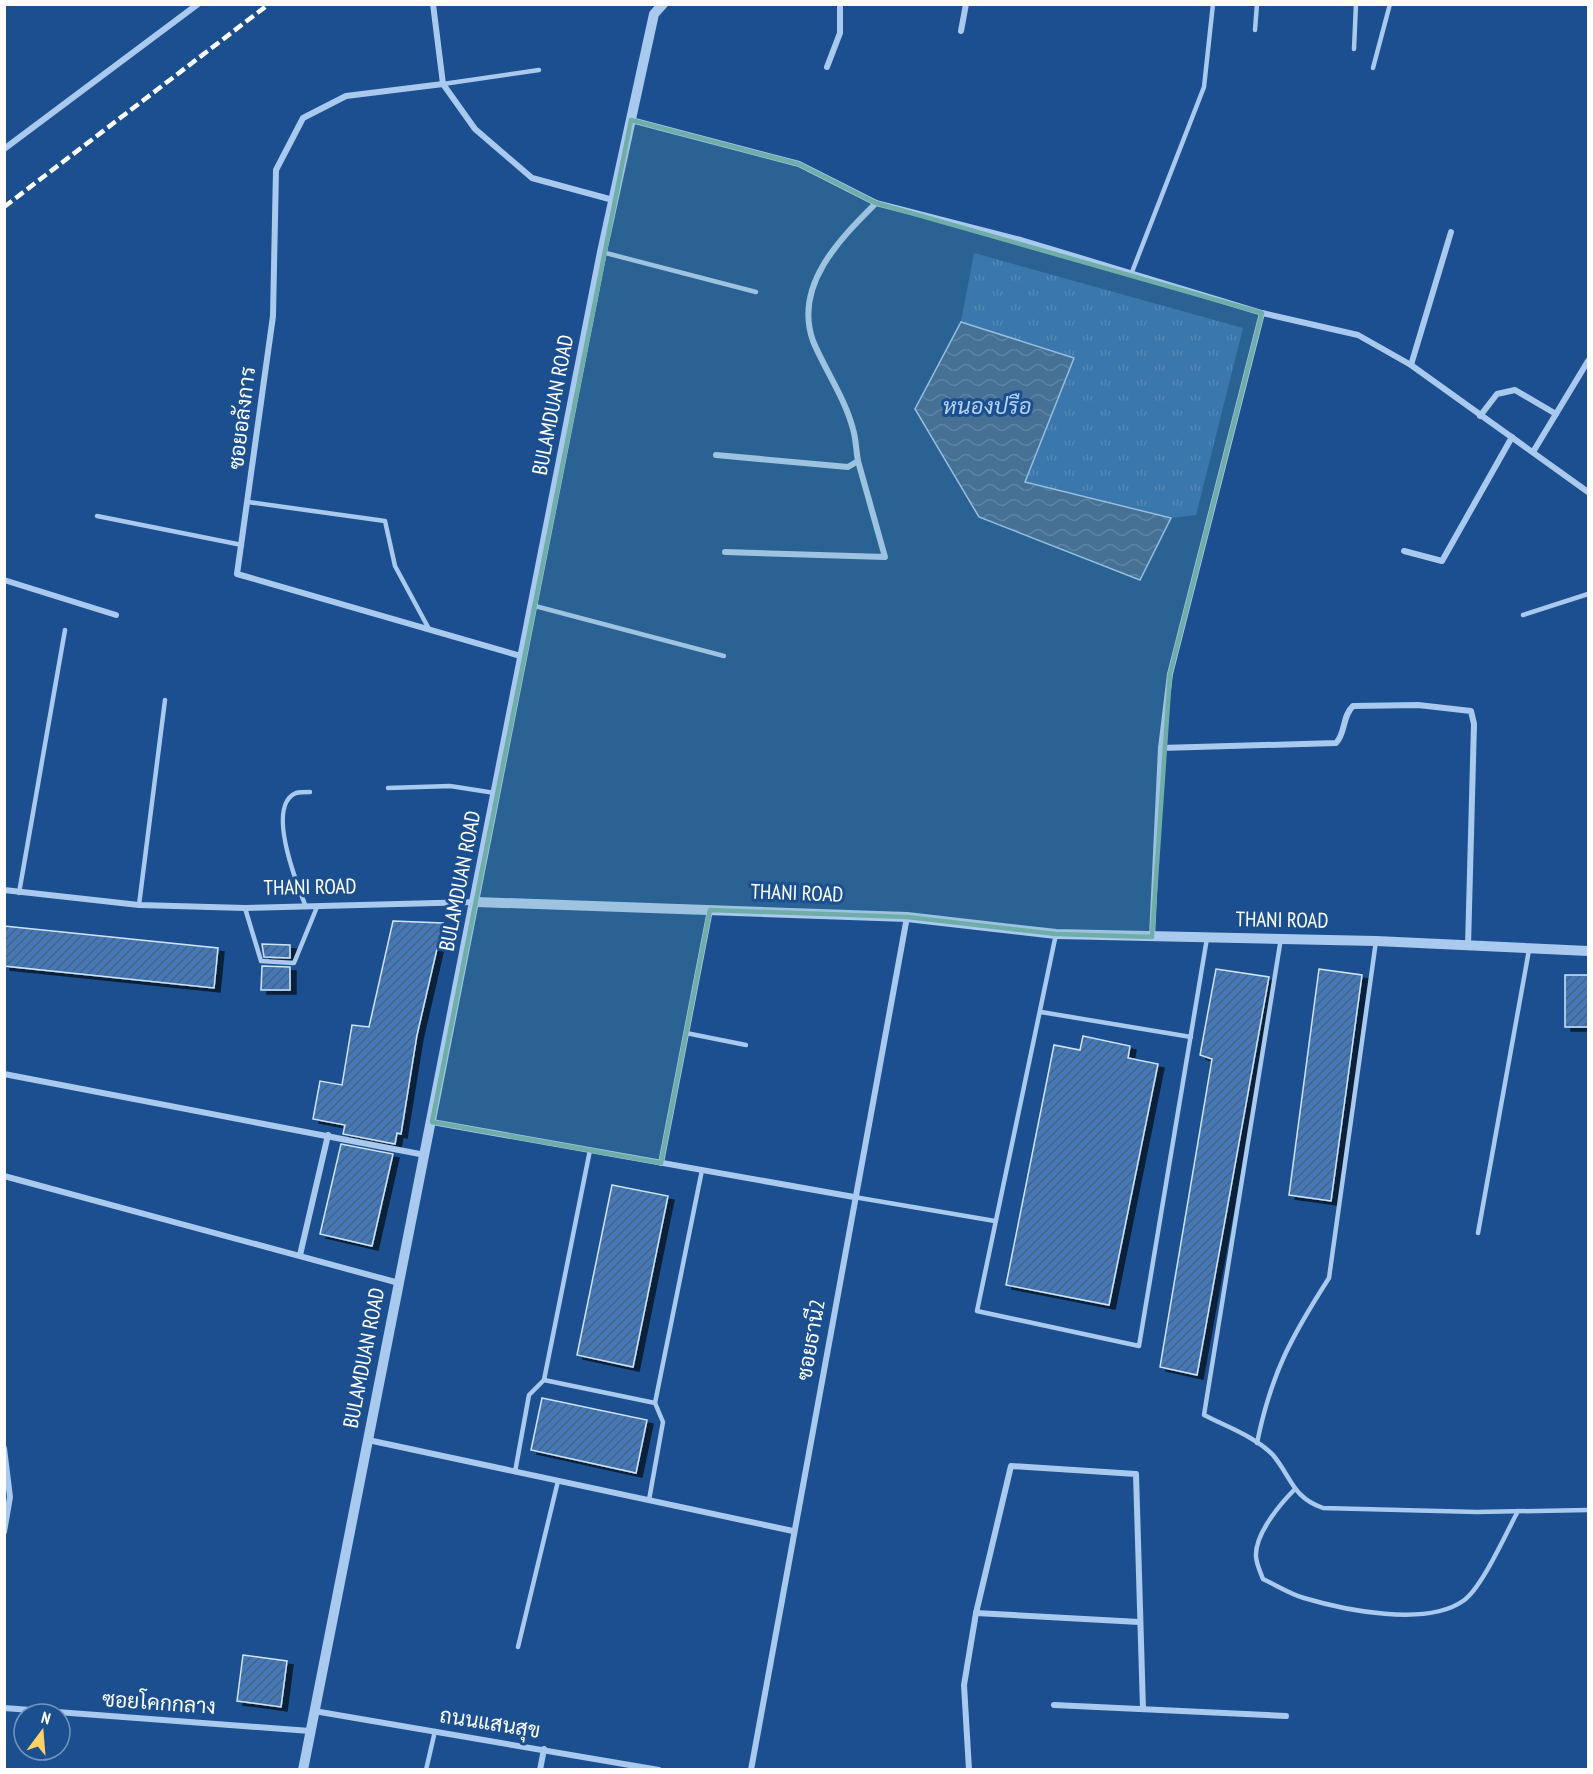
<svg xmlns="http://www.w3.org/2000/svg" width="1593" height="1774" viewBox="0 0 1593 1774" font-family="'PT Sans Narrow',Sarabun,sans-serif">
  <defs>
    <pattern id="park-tufts" width="24" height="20" patternUnits="userSpaceOnUse" patternTransform="scale(1.5)"><rect width="24" height="20" fill="#2e69ad"/><path d="M3 7l-1-3M5 7V3M7 7l1-3M15 17l-1-3M17 17v-4M19 17l1-3" fill="none" stroke="#4d80b9"/></pattern>
    <pattern id="water-waves" width="16" height="10" patternUnits="userSpaceOnUse" patternTransform="scale(1.5)"><rect width="16" height="10" fill="#3c6290"/><path d="M0 5q4-4 8 0t8 0" fill="none" stroke="#597aa1"/></pattern>
    <pattern id="building-hatch" width="6" height="6" patternUnits="userSpaceOnUse" patternTransform="scale(1.5)"><rect width="6" height="6" fill="#4478b7"/><path d="M-1 1l2-2M0 6l6-6M5 7l2-2" fill="none" stroke="#486282"/></pattern>
    <filter id="shadow"><feDropShadow dx="6" dy="4" stdDeviation="0" flood-color="#0009"/></filter>
  </defs>
  <rect width="100%" height="100%" fill="#1b4f8f"/>
  <polygon fill="url(#park-tufts)" points="974,253 1243,328 1196,515 1171,518 1025,483 1074,358 961,322"/>
  <polygon fill="url(#water-waves)" stroke="#9cc4f0" stroke-width="1.5" points="961,322 1074,358 1025,482 1171,518 1140,580 979,517 915,409"/>
  <g fill="url(#building-hatch)" stroke="#cfe3fa" stroke-width="1.5" filter="url(#shadow)">
    <polygon points="393,921 443,923 417,1035 401,1134 397,1133 395,1144 343,1134 345,1125 313,1119 320,1081 342,1085 352,1025 369,1027"/>
    <polygon points="4,926 218,948 214,988 4,966"/>
    <polygon points="262,944 290,945 290,958 264,957"/>
    <polygon points="262,966 290,967 290,990 261,990"/>
    <polygon points="1216,969 1269,977 1197,1375 1160,1367 1212,1059 1200,1055"/>
    <polygon points="1319,969 1362,975 1331,1201 1289,1195"/>
    <rect x="1565" y="975" width="23" height="52"/>
    <polygon points="1083,1036 1130,1046 1128,1058 1158,1064 1109,1305 1006,1285 1054,1045 1080,1050"/>
    <polygon points="341,1144 393,1154 372,1246 320,1234"/>
    <polygon points="612,1185 668,1196 633,1367 577,1355"/>
    <polygon points="542,1398 647,1420 636,1473 531,1450"/>
    <polygon points="243,1655 287,1661 281,1707 237,1701"/>
  </g>
  <g fill="none" stroke-linecap="round" stroke-linejoin="round">
    <g stroke="#a9c9ee" stroke-width="4.5">
      <polyline points="1255,30 1257,4"/>
      <polyline points="1354,49 1356,4"/>
      <polyline points="1373,68 1390,4"/>
      <polyline points="443,84 539,70"/>
      <polyline points="602,252 756,292"/>
      <polyline points="1132,272 1204,87 1213,4"/>
      <polyline points="248,502 385,521 395,566 429,629"/>
      <polyline points="97,516 242,545"/>
      <polyline points="535,606 724,656"/>
      <polyline points="1523,615 1588,594"/>
      <polyline points="388,788 450,786 495,793"/>
      <polyline points="19,893 65,630"/>
      <polyline points="139,905 165,700"/>
      <path d="M 306,907 C 298,887 265,806 296,793 C 300,792 307,792 310,792"/>
      <polyline points="245,908 261,961 294,963 317,907"/>
      <polyline points="1056,934 977,1311 1139,1346 1207,938"/>
      <path d="M 1281,938 L 1204,1415 C 1225,1426 1256,1437 1273,1455 C 1292,1478 1292,1497 1323,1508 L 1477,1512 L 1588,1510"/>
      <polyline points="1041,1012 1191,1037"/>
      <polyline points="686,1033 746,1045"/>
      <polyline points="854,1197 995,1221"/>
      <polyline points="1478,1233 1529,950"/>
      <polyline points="544,1380 590,1150"/>
      <polyline points="655,1403 702,1170"/>
      <path d="M 1257,1443 C 1271,1374 1291,1337 1329,1278 L 1376,941"/>
      <polyline points="515,1472 529,1395 544,1380 655,1403 663,1422 649,1500"/>
      <path d="M 1295,1489 C 1280,1504 1255,1534 1256,1556 C 1256,1563 1260,1571 1263,1579 C 1276,1585 1290,1594 1304,1598 C 1344,1610 1426,1627 1463,1601 C 1482,1588 1506,1533 1518,1511"/>
      <polyline points="518,1647 558,1481"/>
      <polyline points="426,1770 435,1731"/>
    </g>
    <g stroke="#a9c9ee" stroke-width="6">
      <polyline points="433,4 443,84 475,129 532,178 613,200"/>
      <polyline points="961,31 966,4"/>
      <polyline points="827,67 840,33 840,4"/>
      <polyline points="443,84 346,96 303,118 276,170 273,316 237,574 524,657"/>
      <polyline points="631,120 799,164 876,203 1021,240 1262,313 1358,335 1411,365 1588,492"/>
      <polyline points="4,149 198,4"/>
      <polyline points="1411,365 1451,232"/>
      <polyline points="1480,416 1497,394 1515,390 1556,414"/>
      <polyline points="1533,452 1588,361"/>
      <path d="M 716,455 L 848,467 L 858,461 C 856,450 856,439 853,429 C 845,398 825,370 813,341 C 793,285 841,238 876,203"/>
      <polyline points="1404,551 1442,561 1512,437"/>
      <polyline points="725,552 885,557 858,461"/>
      <polyline points="4,580 116,615"/>
      <path d="M 1161,748 L 1336,743 C 1346,733 1342,716 1353,706 L 1418,705 L 1471,711 L 1474,724 L 1468,946"/>
      <polyline points="4,890 139,905 245,908 475,902"/>
      <polyline points="1152,937 1161,748 1170,674 1262,313"/>
      <polyline points="4,1074 425,1155"/>
      <polyline points="432,1122 854,1197"/>
      <polyline points="661,1163 710,910"/>
      <polyline points="4,1176 399,1283"/>
      <polyline points="300,1255 328,1135"/>
      <polyline points="368,1440 793,1531"/>
      <polyline points="4,1448 10,1497 4,1532"/>
      <polyline points="976,1613 1139,1622"/>
      <polyline points="1054,1705 1286,1716"/>
      <polyline points="4,1708 310,1731"/>
      <polyline points="314,1711 659,1770"/>
      <polyline points="540,1770 544,1749"/>
      <polyline points="751,1770 907,917"/>
      <polyline points="969,1770 964,1685 976,1613 1011,1466 1136,1474 1143,1709"/>
    </g>
    <g stroke="#a9c9ee" stroke-width="10">
      <polyline points="476,902 907,917 1056,934 1376,941 1588,951"/>
      <polyline points="303,1770 602,252 654,14 663,4"/>
    </g>
    <polyline stroke="#fff" stroke-width="4.5" stroke-dasharray="10 4.5" stroke-linecap="butt" points="4,207 269,4"/>
  </g>
  <path fill="#6fada8" fill-opacity="0.2" stroke="#6fada8" stroke-width="4.5" stroke-linejoin="round" d="M 631,120 L 799,164 L 876,203 L 1262,313 L 1170,674 L 1152,937 L 1056,934 L 907,917 L 710,910 L 661,1163 L 432,1122 Z"/>
  <g text-anchor="middle" stroke-width="6" stroke-linejoin="round" paint-order="stroke">
    <g font-size="21" fill="#fff" stroke="#1b4f8f">
      <text transform="translate(553 405) rotate(-79)" y="7">BULAMDUAN ROAD</text>
      <text transform="translate(242 418) rotate(-83)" y="7">ซอยอลังการ</text>
      <text transform="translate(460 881) rotate(-79)" y="7">BULAMDUAN ROAD</text>
      <text transform="translate(310 887) rotate(-1)" y="7">THANI ROAD</text>
      <text transform="translate(797 893) rotate(2)" y="7">THANI ROAD</text>
      <text transform="translate(1282 920) rotate(1)" y="7">THANI ROAD</text>
      <text transform="translate(811 1340) rotate(-80)" y="7">ซอยธานี2</text>
      <text transform="translate(364 1358) rotate(-79)" y="7">BULAMDUAN ROAD</text>
      <text transform="translate(159 1703) rotate(4)" y="7">ซอยโคกกลาง</text>
      <text transform="translate(490 1723) rotate(9)" y="7">ถนนแสนสุข</text>
    </g>
    <g font-size="22" font-style="italic" fill="#b5d3f5" stroke="#1b4f8f">
      <text x="987" y="414">หนองปรือ</text>
    </g>
  </g>
  <rect width="1593" height="1774" fill="none" stroke="#ffffff" stroke-width="12"/>
  <g transform="translate(42 1732) rotate(16)"><circle r="28" fill="#1b4f8f" stroke="#7695bc" stroke-width="1.5"/>
  <path d="M0-4.5L10 22L0 15L-10 22Z" fill="#ffd166"/>
  <text y="-9" font-size="16" font-weight="bold" text-anchor="middle" fill="#ffffff">N</text>
  </g>
</svg>
